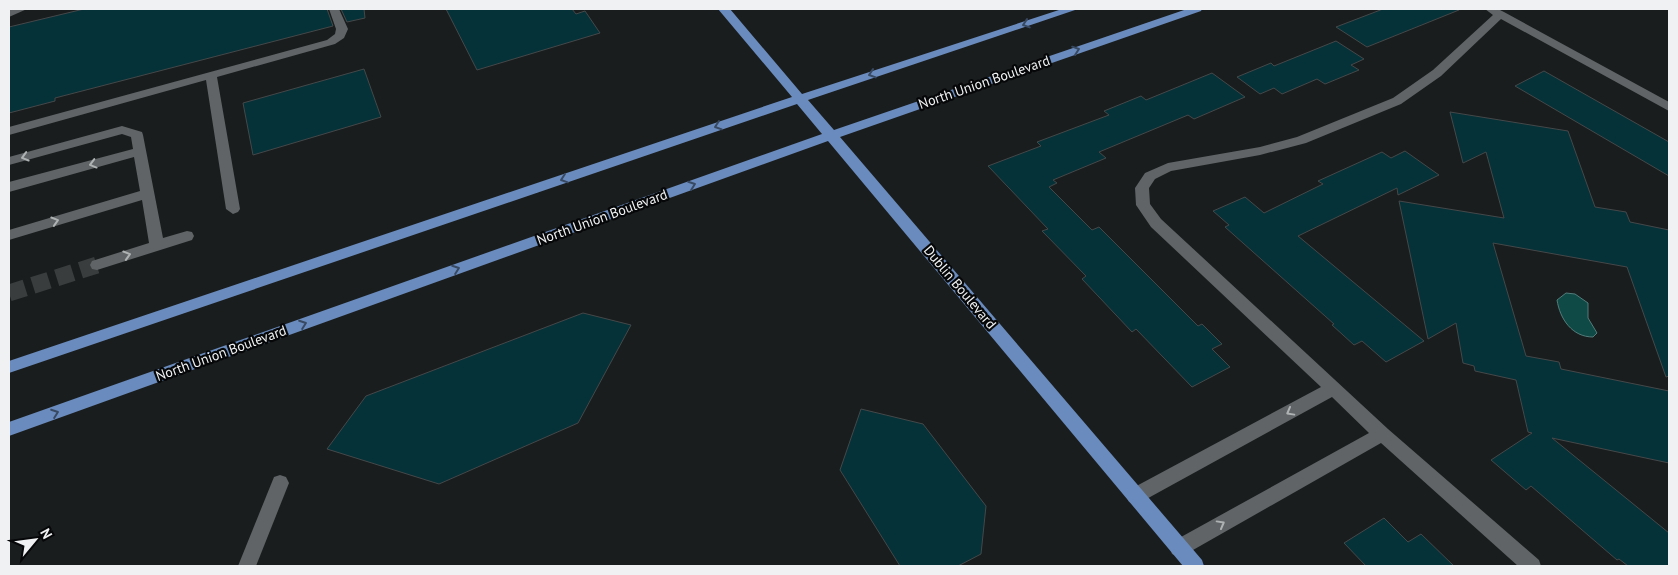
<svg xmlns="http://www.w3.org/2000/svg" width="1678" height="575" viewBox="0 0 1678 575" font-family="'PT Sans',sans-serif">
  <rect width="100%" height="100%" fill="#1a1d1e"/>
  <path fill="#0f4a46" stroke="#527c7a" d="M 1566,293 L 1575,294 L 1588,303 L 1588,318 L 1597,333 L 1593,337 C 1572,337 1560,319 1557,300 Z"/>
  <g fill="#053138" stroke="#454849">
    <polygon points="84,9 327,9 333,26 55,98 55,101 9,113 9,27"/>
    <polygon points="341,9 364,9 365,18 347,22"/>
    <polygon points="446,9 572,9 576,14 585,11 600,33 477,70"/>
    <polygon points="1383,9 1459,9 1459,10 1367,47 1336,27"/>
    <polygon points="1336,41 1364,59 1351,65 1359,70 1325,84 1317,79 1282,94 1274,88 1260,94 1237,77 1271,63 1274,66"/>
    <polygon points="364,69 381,117 253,155 243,103"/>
    <polygon points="1544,71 1669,142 1669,176 1515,86"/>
    <polygon points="1212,73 1245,97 1194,119 1188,115 1099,152 1106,158 1053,180 1057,183 1049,187 1092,230 1099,227 1198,326 1202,324 1222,344 1212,349 1230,367 1192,387 1136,329 1132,332 1082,279 1086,276 1042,231 1048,229 988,166 1041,146 1037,142 1109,115 1104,111 1141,96 1146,100"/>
    <polygon points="1450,112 1568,131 1595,207 1626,212 1630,222 1669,230 1669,376 1666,377 1627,267 1493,243 1526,356 1559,362 1561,369 1669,391 1669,463 1552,438 1669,533 1669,566 1628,566 1619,559 1617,560 1531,486 1526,490 1491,460 1532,433 1528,432 1516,380 1475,371 1474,366 1463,363 1456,323 1428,339 1399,201 1504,218 1486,152 1463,163"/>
    <polygon points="1405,151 1439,175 1398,195 1397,188 1298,236 1424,341 1386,362 1362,341 1354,345 1332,325 1334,324 1225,227 1229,225 1213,211 1245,197 1264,213 1323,184 1318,181 1382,152 1391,158"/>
    <polygon points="583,313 631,325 578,423 439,484 327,449 366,396"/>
    <polygon points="861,409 923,424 986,506 981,554 958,566 900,566 840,470"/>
    <polygon points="1384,518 1408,542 1421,534 1454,566 1366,566 1344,543"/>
  </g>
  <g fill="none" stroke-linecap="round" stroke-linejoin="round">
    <polyline stroke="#3a3d3e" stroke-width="17" stroke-dasharray="17 8" stroke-linecap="butt" points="9,293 97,265"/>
    <g fill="#606466" fill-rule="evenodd">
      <polygon points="12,9 27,9 9,17 9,10"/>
      <polygon points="329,9 339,9 348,29 344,38 335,44 217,77 240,209 238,212 233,214 226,209 206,80 9,135 9,127 327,40 335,34 336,29"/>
      <polygon points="1485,9 1498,9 1504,12 1669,102 1669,111 1501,19 1441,76 1401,104 1306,143 1260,155 1171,171 1155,179 1149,188 1150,204 1161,219 1388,429 1539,560 1541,566 1518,566 1381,443 1186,554 1179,557 1172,554 1170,548 1172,542 1369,433 1332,397 1141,502 1135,504 1129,502 1126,496 1129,490 1321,387 1151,227 1136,205 1135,188 1145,173 1168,163 1260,147 1297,137 1393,98 1433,70 1493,15"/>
      <polygon points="122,126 142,132 143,135 163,238 187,231 192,232 194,236 192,240 97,270 92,269 90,265 92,261 149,243 142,200 9,240 9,230 140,191 134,157 9,192 9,182 133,149 131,137 122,134 9,165 9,157"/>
      <polygon points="280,475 286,477 289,483 256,566 238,566 274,477"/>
    </g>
    <polygon fill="#6a8bbd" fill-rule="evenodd" points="718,9 730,9 802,94 1062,9 1078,9 808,100 834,130 1187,9 1202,9 1201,11 840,137 1202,560 1204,566 1183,566 828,141 9,436 9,422 822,134 797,104 9,373 9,361 792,97"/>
  </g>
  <defs><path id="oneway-chevron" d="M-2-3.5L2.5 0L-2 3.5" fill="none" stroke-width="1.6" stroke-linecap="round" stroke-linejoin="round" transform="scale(1.25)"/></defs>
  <g stroke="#384962">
    <use href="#oneway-chevron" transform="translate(1026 24) rotate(162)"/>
    <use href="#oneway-chevron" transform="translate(1076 50) rotate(-19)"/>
    <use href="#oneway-chevron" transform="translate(872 74) rotate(162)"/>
    <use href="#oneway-chevron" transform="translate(718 126) rotate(161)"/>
    <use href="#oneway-chevron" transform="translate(564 179) rotate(161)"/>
    <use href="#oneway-chevron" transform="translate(692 185) rotate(-20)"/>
    <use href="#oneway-chevron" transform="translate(456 269) rotate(-20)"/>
    <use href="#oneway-chevron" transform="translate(303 324) rotate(-20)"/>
    <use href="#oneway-chevron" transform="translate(55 413) rotate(-20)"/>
  </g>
  <g stroke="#afb2b3">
    <use href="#oneway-chevron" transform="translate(25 157) rotate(164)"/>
    <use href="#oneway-chevron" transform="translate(93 164) rotate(165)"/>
    <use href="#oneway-chevron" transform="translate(55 221) rotate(-17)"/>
    <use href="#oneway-chevron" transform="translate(127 255) rotate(-17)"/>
    <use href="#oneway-chevron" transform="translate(1290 412) rotate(151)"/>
    <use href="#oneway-chevron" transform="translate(1221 524) rotate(-29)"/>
  </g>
  <g text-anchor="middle" stroke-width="4.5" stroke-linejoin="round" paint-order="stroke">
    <g font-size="14" fill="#eff1f2" stroke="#060708">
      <text transform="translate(984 82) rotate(-19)" y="5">North Union Boulevard</text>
      <text transform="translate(602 217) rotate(-20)" y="5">North Union Boulevard</text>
      <text transform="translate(960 287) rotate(50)" y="5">Dublin Boulevard</text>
      <text transform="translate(221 353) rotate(-20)" y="5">North Union Boulevard</text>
    </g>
  </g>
  <rect width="1678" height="575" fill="none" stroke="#eff1f2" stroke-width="20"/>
  <g transform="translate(35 540) rotate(61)" stroke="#060708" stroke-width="4" paint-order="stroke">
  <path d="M0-4L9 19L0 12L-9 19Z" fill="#eff1f2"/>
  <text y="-8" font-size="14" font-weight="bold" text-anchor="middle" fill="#eff1f2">N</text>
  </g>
</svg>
